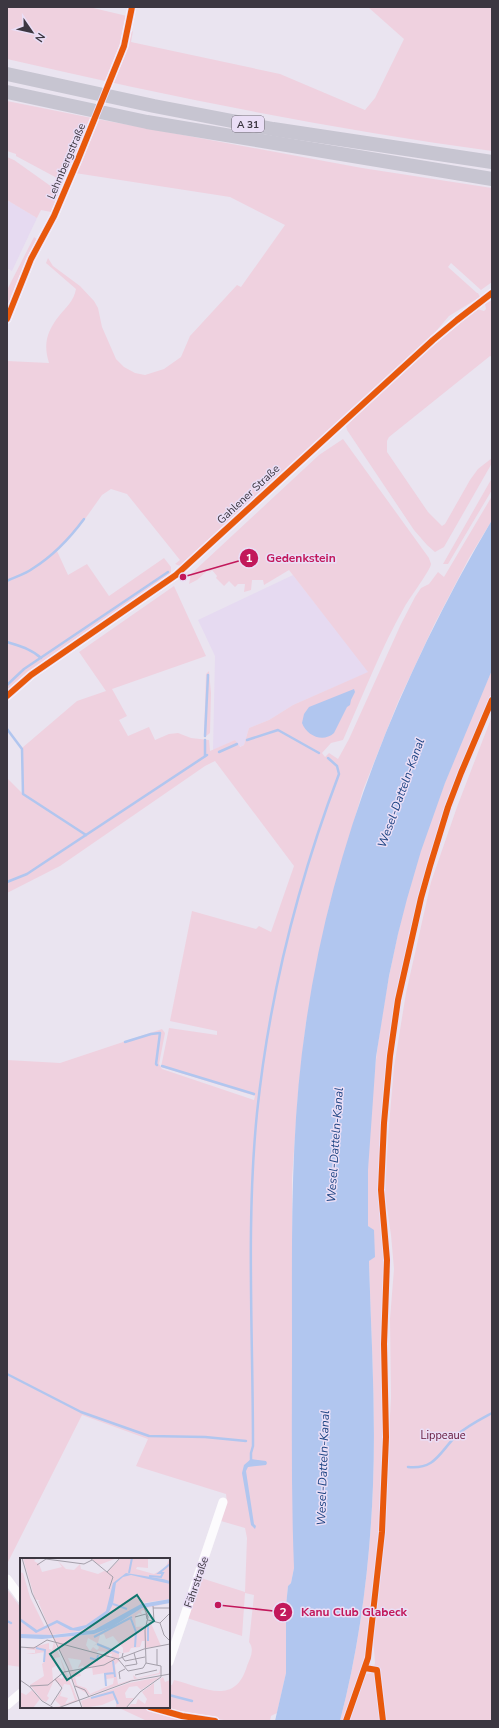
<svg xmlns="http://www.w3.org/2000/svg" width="499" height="1728" viewBox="0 0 499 1728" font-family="'Nunito Sans',sans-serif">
  <rect width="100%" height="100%" fill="#eae4f0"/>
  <g fill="#e6daf1">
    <polygon points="7,200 37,218 12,271 7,268"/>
    <polygon points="293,575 369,672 293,705 269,720 249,728 244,745 239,747 235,740 213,750 215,656 198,620"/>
  </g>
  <g fill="#efd1df">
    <path d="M 7,7 L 89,7 L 127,16 L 131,32 L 133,31 L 131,42 L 280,74 L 365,110 L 375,98 L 404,39 L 368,7 L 492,7 L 492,151 C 329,129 167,96 7,59 Z"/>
    <polygon points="7,101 92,118 74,162 72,161 63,178 57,178 16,156 16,154 7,151"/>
    <path d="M 97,119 L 362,168 L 492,188 L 492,282 L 481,290 L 451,263 L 448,267 L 477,293 L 478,293 L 480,297 L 449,316 L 431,337 L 180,566 L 175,564 L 180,560 L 127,494 L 111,489 L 102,495 L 80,526 L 57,551 L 68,575 L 87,564 L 109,596 L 164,558 L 171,567 L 171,574 L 7,690 L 7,361 L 49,363 C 43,344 47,331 59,316 C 66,307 74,301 76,289 L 46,263 L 48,258 L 53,266 L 80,286 L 94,301 L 98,308 L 102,327 L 116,359 L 124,367 L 135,373 L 145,375 L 164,369 L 181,357 L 190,336 L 237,285 L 241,287 L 285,225 L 230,197 L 75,173 Z"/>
    <polygon points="7,157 14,160 59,192 51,212 41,210 37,218 7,200"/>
    <polygon points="34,237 38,240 7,311 7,290"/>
    <polygon points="492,300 492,357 490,356 389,437 387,441 387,452 428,512 442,526 445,524 470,480 478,469 492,458 492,463 444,547 435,552 427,545 414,530 347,430 346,426 416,360 477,309 484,311 486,309 485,304"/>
    <path d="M 343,439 L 429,558 C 429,559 431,563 431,564 C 431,569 409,599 405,606 C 381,648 363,695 343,740 L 331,743 L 322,753 L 325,757 L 329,753 L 338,759 L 349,739 L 401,624 L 415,597 L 421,588 L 429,584 L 438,572 L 444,577 L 492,496 L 492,520 L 469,558 L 434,625 L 398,702 L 363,790 L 329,907 L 306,1023 L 298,1094 L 292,1178 L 294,1568 L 291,1583 L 288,1586 L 286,1606 L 286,1673 L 277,1713 L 271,1716 L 270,1721 L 231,1721 L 216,1719 L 156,1707 L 169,1707 L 169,1685 L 172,1685 L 174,1680 C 203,1687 235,1707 247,1666 C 250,1658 255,1650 249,1642 L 254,1595 L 245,1593 L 242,1636 L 187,1618 L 201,1578 L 245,1592 L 247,1538 L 245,1528 L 221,1521 L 227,1503 L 226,1494 L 136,1466 L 148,1439 L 82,1415 L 7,1564 L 7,1060 L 60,1063 L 162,1029 L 165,1033 L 159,1064 L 162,1069 L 254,1100 L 255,1096 L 161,1067 L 169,1028 L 217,1035 L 217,1031 L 170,1021 L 192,911 L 256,929 L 259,926 L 271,932 L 294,866 L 215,761 L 205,766 L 60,866 L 7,893 L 7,778 L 22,793 L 22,748 L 77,701 L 106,691 L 79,652 L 174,586 L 206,656 L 112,689 L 127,716 L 119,720 L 128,736 L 149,727 L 155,740 L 169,734 L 178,733 L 191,738 L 209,740 L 210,751 L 235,740 L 240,747 L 244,745 L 249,728 L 269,720 L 293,705 L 368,672 L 289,570 L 264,585 L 263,580 L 252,580 L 251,590 L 244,592 L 245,584 L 238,584 L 235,587 L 229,581 L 224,586 L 216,578 L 217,576 L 212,570 L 210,572 L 208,570 L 197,580 L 189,584 L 191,574 L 319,455 Z"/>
    <polygon points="492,478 492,490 489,495 448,564 443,564"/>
    <path d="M 492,670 L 492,694 L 452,790 L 423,884 L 399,984 L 393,1018 L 382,1124 L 379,1180 L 386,1259 L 382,1346 L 384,1435 L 381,1522 L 373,1601 L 365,1655 L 360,1676 L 345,1718 L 343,1721 L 340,1721 C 360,1644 370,1564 373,1485 C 376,1410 371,1335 369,1261 L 374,1257 L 372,1230 L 368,1226 C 365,1117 379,1006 406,900 C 427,821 459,745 492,670 Z"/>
    <polygon points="209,671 211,693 210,733 206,736 204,736 206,674"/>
    <polygon points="492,716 492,1721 347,1721 364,1678 366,1674 372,1673 375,1663 373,1637 384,1532 391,1397 390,1319 394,1269 391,1235 385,1195 388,1137 394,1067 406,993 431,882 457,807"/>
    <polygon points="7,1589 21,1608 21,1667 7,1665"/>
    <polygon points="117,1707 144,1707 155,1711 197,1721 147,1721"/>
  </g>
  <g fill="#b1c6ef">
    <path d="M 492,520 L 492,670 L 445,783 L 421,851 L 407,899 L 398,934 L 389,976 L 376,1057 L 368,1170 L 368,1226 L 374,1230 L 375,1257 L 369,1261 C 371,1336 376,1410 373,1485 C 370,1564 360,1644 340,1721 L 275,1721 L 286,1673 L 286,1606 L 288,1586 L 291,1583 L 294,1568 C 291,1493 292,1419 292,1344 C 292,1237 290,1129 306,1023 C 332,843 400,676 492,520 Z"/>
    <path d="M 354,689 L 355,692 L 351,700 L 350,705 L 347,707 L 334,733 C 323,743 307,736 302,723 L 304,714 L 309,707 Z"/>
    <polygon points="251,1459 266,1461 267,1463 266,1465 248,1467 246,1471 254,1524 256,1526 255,1529 251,1525 242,1473 244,1465"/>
  </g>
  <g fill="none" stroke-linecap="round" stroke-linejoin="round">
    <g stroke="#b1c6ef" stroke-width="2.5">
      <path d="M 7,581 C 15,577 25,574 32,569 C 53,556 70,538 84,519"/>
      <path d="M 7,642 C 19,646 32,649 41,658"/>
      <polyline points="7,685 24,669 168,572"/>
      <polyline points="7,729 22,749 23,794 86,835"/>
      <polyline points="205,736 208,675"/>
      <polyline points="247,740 278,730 319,753"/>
      <polyline points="219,752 237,744"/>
      <polyline points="205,756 205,740"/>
      <polyline points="7,882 27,874 39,866 207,755"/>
      <polyline points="125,1042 151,1034 160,1033 156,1064 157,1065"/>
      <polyline points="162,1066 254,1094"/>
      <polyline points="7,1374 81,1412 149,1436 205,1437 246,1441"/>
      <path d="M 251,1463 L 251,1453 L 253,1446 C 253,1335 246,1223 257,1113 C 269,997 298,882 339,774 L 337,766 L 328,758"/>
      <path d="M 408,1467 C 436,1470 440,1451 457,1435 C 467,1426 481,1419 492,1413"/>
      <polyline points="7,1621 11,1623"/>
      <polyline points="169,1695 192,1701"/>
    </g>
    <g stroke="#fcfbfd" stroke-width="9">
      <polyline points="7,319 31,259 54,216 77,162 124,46 132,7"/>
      <polyline points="7,696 31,675 176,575 433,340 457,320 492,293"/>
      <polyline points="7,1579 21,1598"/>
      <polyline points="169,1662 223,1502"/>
      <polyline points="7,1705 21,1693"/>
      <polyline points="150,1707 182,1716 215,1721"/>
    </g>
    <g stroke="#c7c5d1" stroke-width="14">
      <polyline points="7,74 154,106 273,129 492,162"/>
      <polyline points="7,92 147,122 492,179"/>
    </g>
    <defs>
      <g id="cycleway">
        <polyline points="7,319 31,259 54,216 77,162 124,46 132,7"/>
        <polyline points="7,696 31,675 176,575 433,340 457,320 492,293"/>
        <polyline points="365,1668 377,1670 383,1721"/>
        <polyline points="150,1707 182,1716 215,1721"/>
        <polyline points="346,1721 368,1658 382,1532 386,1437 384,1344 387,1260 381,1190 384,1123 390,1056 398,1000 421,898 430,866 448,807 461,773 492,700"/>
      </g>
    </defs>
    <use href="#cycleway" stroke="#eadef6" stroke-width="8"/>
    <use href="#cycleway" stroke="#e8590c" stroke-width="6"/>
  </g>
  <g text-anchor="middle" stroke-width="3" stroke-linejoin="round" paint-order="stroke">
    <rect fill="#eadef6" stroke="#706977" stroke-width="1" x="232" y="116" width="32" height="16" rx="3"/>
    <g font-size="10" font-weight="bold" fill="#3c3741">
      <text x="248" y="128">A 31</text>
    </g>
    <g font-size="11" fill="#3c3741" stroke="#eadef6">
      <text transform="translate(66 161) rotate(-67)" y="4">Lehmbergstraße</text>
      <text transform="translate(248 494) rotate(-43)" y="4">Gahlener Straße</text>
      <text transform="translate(196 1582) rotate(-71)" y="4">Fährstraße</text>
    </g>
    <g font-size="11" fill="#611236" stroke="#eadef6">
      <text x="443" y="1439">Lippeaue</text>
    </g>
    <g font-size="12" font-style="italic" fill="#1c4382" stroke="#eadef6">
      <text transform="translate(401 793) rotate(-70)" y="4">Wesel-Datteln-Kanal</text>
      <text transform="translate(335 1145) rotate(-86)" y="4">Wesel-Datteln-Kanal</text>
      <text transform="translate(323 1468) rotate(-88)" y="4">Wesel-Datteln-Kanal</text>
    </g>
  </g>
  <g transform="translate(20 1558)">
    <rect width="150" height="150" fill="#eae4f0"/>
    <path d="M 3,0 L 17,0 L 14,3 L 19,6 L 22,14 L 42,9 L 38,3 L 46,11 L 54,12 L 60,6 L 61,11 L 78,16 L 84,13 L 87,14 L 101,0 L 128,0 L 128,10 L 117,9 L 116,11 L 134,16 L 145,10 L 150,0 L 150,41 L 123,45 L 87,67 L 71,72 L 30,77 L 0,76 L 0,14 L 3,15 L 10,39 L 25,69 L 28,67 L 18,43 L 20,43 L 15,41 ZM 70,0 L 97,0 L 79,7 ZM 150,45 L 127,50 L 129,61 L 124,52 L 121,53 L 122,57 L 119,55 L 115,59 L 116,69 L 126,68 L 130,63 L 141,88 L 124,90 L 125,83 L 122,83 L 120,89 L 111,90 L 109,94 L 103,95 L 103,90 L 93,78 L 86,81 L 84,76 L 80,77 L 78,85 L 102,95 L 99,95 L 99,103 L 95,107 L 98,126 L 114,121 L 113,117 L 117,120 L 139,115 L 141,108 L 140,116 L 115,121 L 70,137 L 56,129 L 34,80 L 74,76 L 92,69 L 122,50 ZM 68,80 L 77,85 L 73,88 L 77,86 L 79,90 L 77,92 L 73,89 L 70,93 L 77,95 L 78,93 L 86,94 L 85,98 L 89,99 L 89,96 L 92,96 L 91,100 L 70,93 L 66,87 ZM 48,100 L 61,102 L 61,104 L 59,107 L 58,110 L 63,107 L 64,110 L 72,109 L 73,117 L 85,115 L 86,128 L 86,121 L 94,120 L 93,126 L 70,136 L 66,130 L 57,127 L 55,119 L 61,118 L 60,115 L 57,116 L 56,112 L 53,112 ZM 34,84 L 58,143 L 37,150 L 34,149 L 41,148 L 35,142 L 42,132 L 40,138 L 48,140 L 45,146 L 55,142 L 50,127 L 44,126 L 43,129 L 34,122 L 27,138 L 29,140 L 26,144 L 22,142 L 10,127 L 24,118 L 22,106 L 24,104 L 25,94 L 13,96 L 6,95 L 15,95 L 15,92 L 5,91 L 29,85 L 29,91 L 32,92 ZM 40,99 L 44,113 L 39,117 L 43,115 L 44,117 L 42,121 L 37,119 L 33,123 L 32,110 L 36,108 L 35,100 ZM 140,119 L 121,132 L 117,128 L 109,129 L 105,135 L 106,140 L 114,140 L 106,150 L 96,150 L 96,141 L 82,147 L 63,150 L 61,143 L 109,125 ZM 143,119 L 145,124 L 150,122 L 150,150 L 107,150 L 111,146 L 116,146 L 118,141 L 125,146 L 127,141 L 122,134 L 134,125 L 134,136 L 142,136 L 140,121 ZM 12,132 L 20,141 L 13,150 L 0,150 L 0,134 L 6,137 Z" fill="#efd1df" fill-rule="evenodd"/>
    <path d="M 106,15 L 143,21 L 150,23 L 150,26 L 111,17 L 103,19 L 96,25 L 93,46 L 89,54 L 77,65 L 59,73 L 50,72 L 37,65 L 16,75 L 0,63 L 0,60 L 17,72 L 37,62 L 53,70 L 66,67 L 86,53 L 93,25 ZM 150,41 L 150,45 L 122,50 L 92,69 L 74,76 L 22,81 L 0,80 L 0,76 L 33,77 L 74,72 L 121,46 Z" fill="#b1c6ef"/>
    <path fill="none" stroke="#b1c6ef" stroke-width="2" d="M 109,15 L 112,0M 129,18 L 141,19 L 143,15 L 139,15 L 150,6M 93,46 L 107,51M 111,61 L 116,74 L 115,89M 74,79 L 112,59M 128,83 L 128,66M 77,86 L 99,95M 16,90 L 25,92 L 24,104M 70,100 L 77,102 L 78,97M 93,103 L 95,119M 86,128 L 85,116 L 94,115M 71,140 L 93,134 L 98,146"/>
    <path fill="none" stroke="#a49faa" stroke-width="1" d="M 2,0 L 12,35 L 48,110 L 62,150M 70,0 L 93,19 L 89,31M 17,7 L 26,1 L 64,6 L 72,2M 87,14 L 100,0M 133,48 L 134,63M 133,50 L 150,50M 115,59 L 126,56 L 127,61M 128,62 L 140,65 L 144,77 L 150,83M 140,65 L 150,55M 0,89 L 14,90 L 27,82 L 98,101 L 108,113 L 123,110 L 126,105 L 125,72 L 128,59 L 121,42M 137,91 L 137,107M 103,95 L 102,99 L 105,103 L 125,99M 98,101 L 124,91 L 150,86M 105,108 L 117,106 L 114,95M 115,117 L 137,112M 100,121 L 99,114 L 105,111M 0,122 L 10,129 L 22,143 L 34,150M 10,128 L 28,127 L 44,114 L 84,107 L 95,101M 55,128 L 65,132 L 69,139M 31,147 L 42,130 L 35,121M 38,150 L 111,123 L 150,116M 106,150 L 120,134 L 141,119 L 141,108 L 126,105"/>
    <path fill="#0f766e" fill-opacity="0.15" stroke="#0f766e" stroke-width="2" d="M 117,37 L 134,63 L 47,122 L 30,96 Z"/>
    <rect width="150" height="150" fill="none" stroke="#3c3741" stroke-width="2"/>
  </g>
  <path fill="none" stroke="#c2185b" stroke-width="1.5" d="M183 577L249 558M218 1605L283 1612"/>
  <g fill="#c2185b" stroke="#eadef6" stroke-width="1.5">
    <circle cx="183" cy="577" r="4"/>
    <circle cx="218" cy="1605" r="4"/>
    <circle cx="249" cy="558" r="10"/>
    <circle cx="283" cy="1612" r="10"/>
  </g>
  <g font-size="12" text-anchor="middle" font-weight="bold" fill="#fff">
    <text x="249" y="562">1</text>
    <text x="283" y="1616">2</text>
  </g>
  <g font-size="12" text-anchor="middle" font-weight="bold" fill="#c2185b" stroke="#eadef6" stroke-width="3" stroke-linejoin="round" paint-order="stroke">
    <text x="301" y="562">Gedenkstein</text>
    <text x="354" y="1616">Kanu Club Glabeck</text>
  </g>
  <rect width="499" height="1728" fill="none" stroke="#3c3741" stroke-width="16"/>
  <g transform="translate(32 32) rotate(124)" stroke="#eadef6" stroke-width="3" paint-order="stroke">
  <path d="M0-3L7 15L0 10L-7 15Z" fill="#3c3741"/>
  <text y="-6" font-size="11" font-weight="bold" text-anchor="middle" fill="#3c3741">N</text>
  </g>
</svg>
